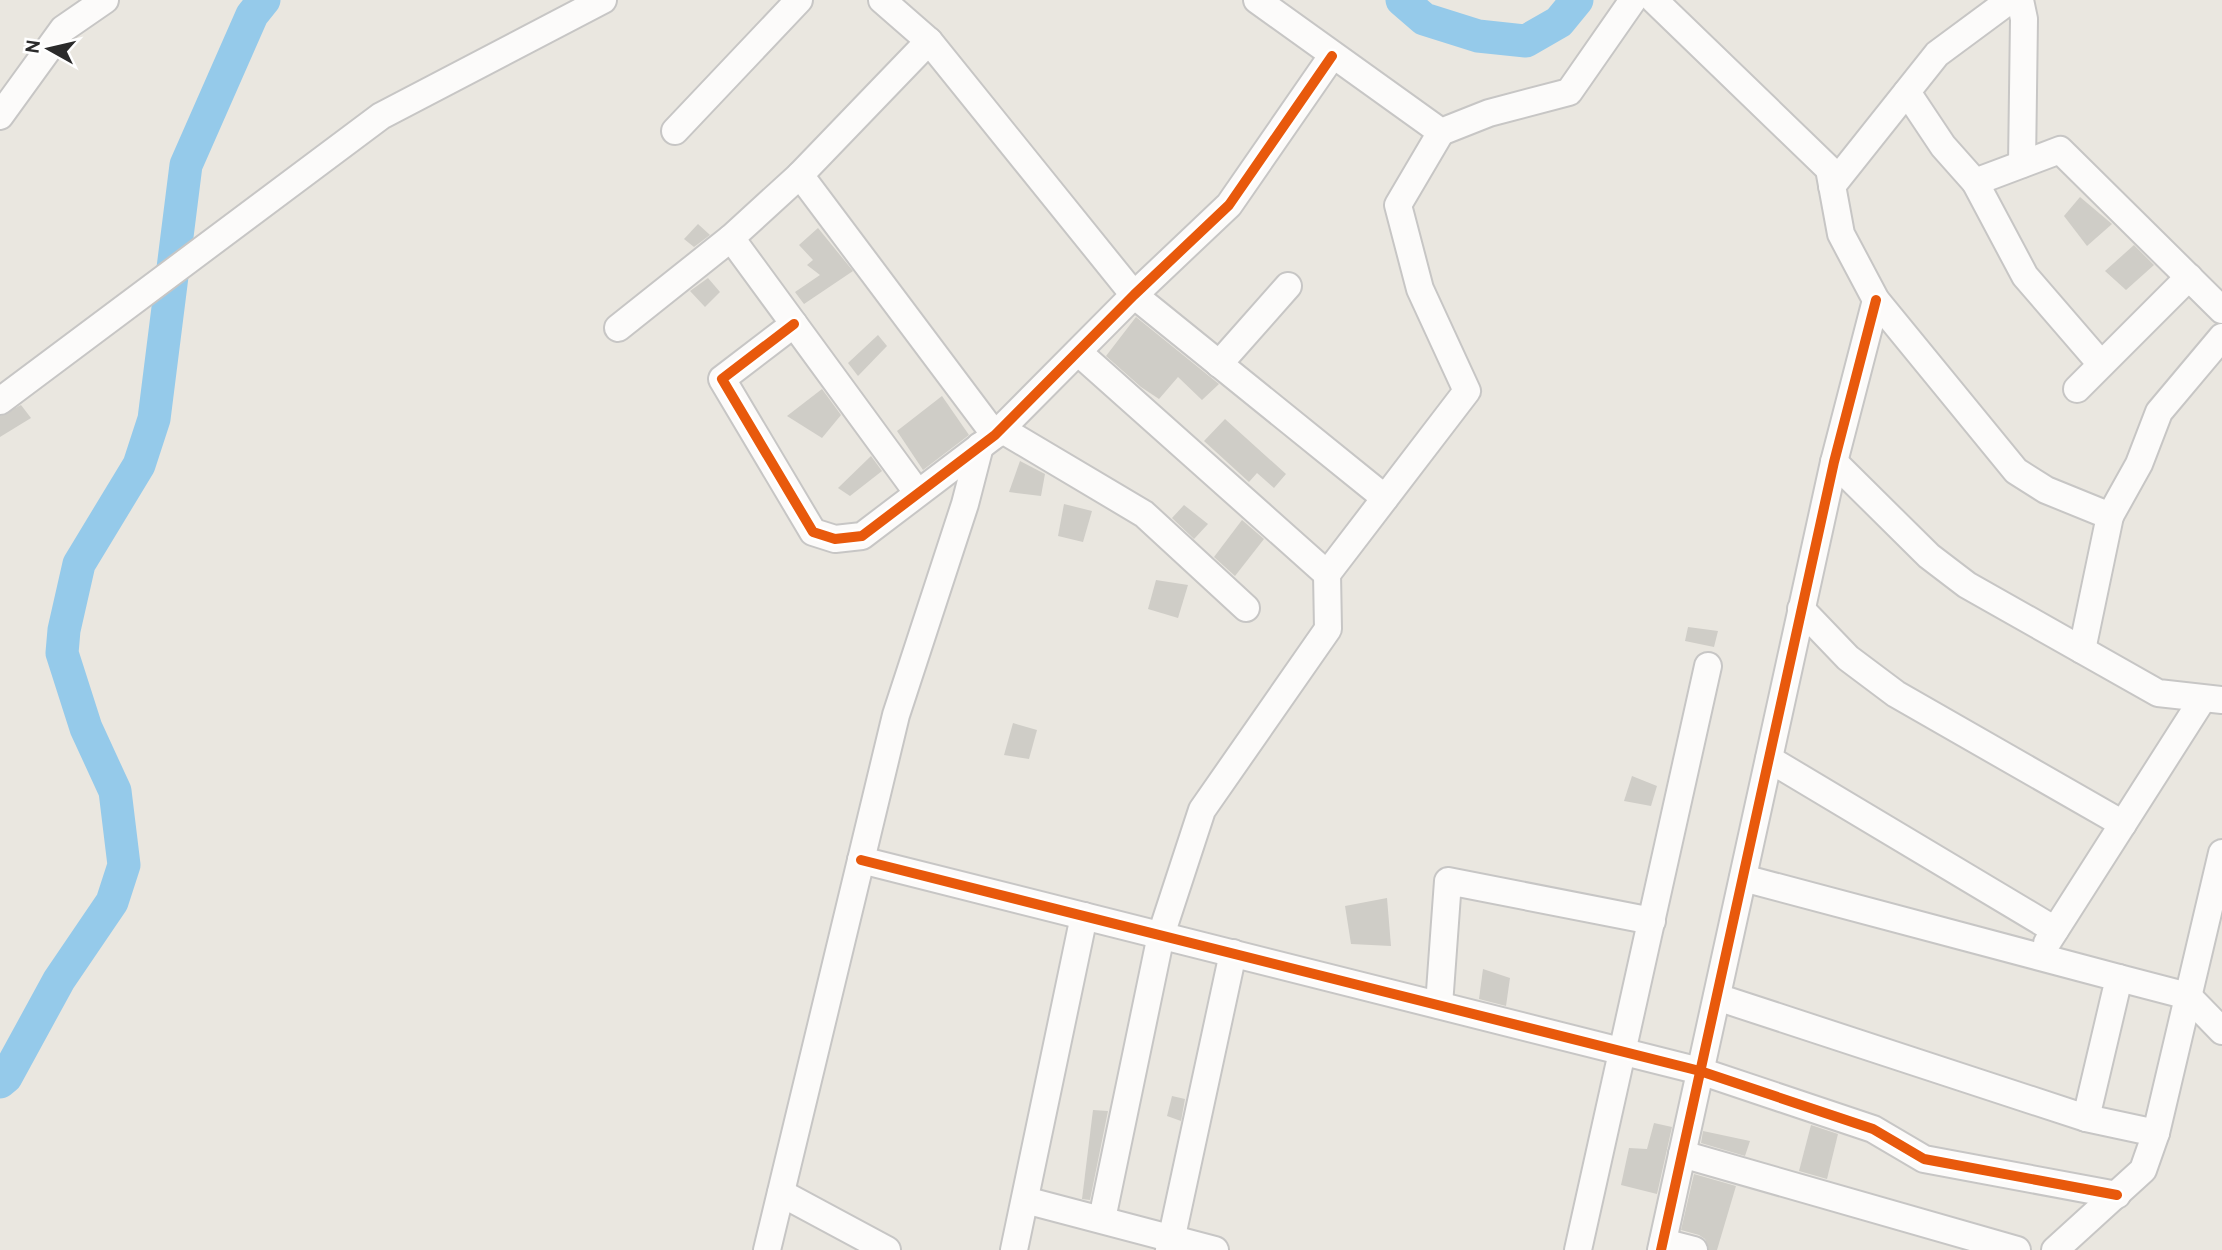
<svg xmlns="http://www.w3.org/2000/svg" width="2222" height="1250" viewBox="0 0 2222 1250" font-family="Overpass,sans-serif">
  <rect width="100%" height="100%" fill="#eae7e0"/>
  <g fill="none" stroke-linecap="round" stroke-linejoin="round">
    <g stroke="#95caea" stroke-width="33">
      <polyline points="1402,0 1424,19 1478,36 1526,41 1559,22 1577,0"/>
      <polyline points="0,1082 6,1077 59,980 112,902 124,865 115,791 86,728 62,653 64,630 79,564 139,465 154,419 186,165 252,15 264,0"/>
    </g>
  </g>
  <g fill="#cfcdc7">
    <polygon points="2080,197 2112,224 2087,246 2064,216"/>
    <polygon points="698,224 710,235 694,247 684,239"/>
    <polygon points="818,228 853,271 804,304 795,292 820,275 807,265 813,260 799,245"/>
    <polygon points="2134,245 2154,265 2126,290 2105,271"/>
    <polygon points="708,278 720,292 705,307 690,291"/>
    <polygon points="1136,317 1209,376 1219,384 1202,400 1178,377 1159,399 1141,387 1106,356"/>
    <polygon points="878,335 887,346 858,376 848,363"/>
    <polygon points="822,389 841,415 822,438 787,416"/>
    <polygon points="942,396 969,435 923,470 897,431"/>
    <polygon points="21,405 31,418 0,437 0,416"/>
    <polygon points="1225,419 1286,474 1274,488 1257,473 1249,482 1204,441"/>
    <polygon points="871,456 882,471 850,496 838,488"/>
    <polygon points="1020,461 1045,474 1041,496 1009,492"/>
    <polygon points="1064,504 1092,511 1083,542 1058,536"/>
    <polygon points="1184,505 1208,524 1194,539 1172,518"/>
    <polygon points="1242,520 1264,539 1235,576 1214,557"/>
    <polygon points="1156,580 1188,585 1178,618 1148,609"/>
    <polygon points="1688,627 1718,631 1714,647 1685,641"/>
    <polygon points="1013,723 1037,730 1029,759 1004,755"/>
    <polygon points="1632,776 1657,786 1651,806 1624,801"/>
    <polygon points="1387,898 1391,946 1351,944 1345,906"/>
    <polygon points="1483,969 1510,978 1506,1006 1479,999"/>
    <polygon points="1172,1096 1185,1099 1181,1121 1167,1116"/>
    <polygon points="1093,1110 1108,1111 1090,1200 1082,1199"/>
    <polygon points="1654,1123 1672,1127 1657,1194 1621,1185 1629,1148 1647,1149"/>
    <polygon points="1811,1125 1838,1134 1827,1179 1799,1171"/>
    <polygon points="1703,1131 1750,1141 1745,1156 1701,1143"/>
    <polygon points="1694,1174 1736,1186 1717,1250 1709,1250 1705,1239 1699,1235 1681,1230"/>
  </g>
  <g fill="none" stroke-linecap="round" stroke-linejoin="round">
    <defs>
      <g id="minor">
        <polyline points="882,0 929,41 1134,295 1385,498"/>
        <polyline points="1257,0 1441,132 1489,113 1569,92 1633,0"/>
        <polyline points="1654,0 1829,169 1841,234 1876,300 2016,471 2046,490 2110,516 2139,464 2159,412 2222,337"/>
        <polyline points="2020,0 2024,19 2022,164"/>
        <polyline points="1907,92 1943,146 1975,182 2060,150 2222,310"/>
        <polyline points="0,116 63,29 105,0"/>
        <polyline points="675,131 799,0"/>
        <polyline points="800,175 995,435"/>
        <polyline points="1975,182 2025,276 2101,364"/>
        <polyline points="1832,186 1937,54 2010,0"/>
        <polyline points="731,238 917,492"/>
        <polyline points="794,324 722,379 813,532 835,539 862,536 995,435 1134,295 1229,205 1332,56"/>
        <polyline points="618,328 731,238 800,175 929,41"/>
        <polyline points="1078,352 1327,574 1467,391 1420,289 1398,205 1441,132"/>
        <polyline points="1219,364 1288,286"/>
        <polyline points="2077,389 2189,277"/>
        <polyline points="0,401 381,116 603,0"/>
        <polyline points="1001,429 1144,514 1246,608"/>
        <polyline points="1834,462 1929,556 1967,585 2158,693 2222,700"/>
        <polyline points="1801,609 1848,658 1896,694 2123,824"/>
        <polyline points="2082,650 2110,516"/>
        <polyline points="1769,759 2055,930"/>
        <polyline points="861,860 1700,1071 1873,1129 1924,1159 2117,1195"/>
        <polyline points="1743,878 2119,978 2086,1118"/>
        <polyline points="2047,943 2202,700"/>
        <polyline points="2119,978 2188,996 2222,1031"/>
        <polyline points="1717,997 2086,1118 2156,1133 2143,1170 2055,1250"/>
        <polyline points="1439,1005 1448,881 1652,921"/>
        <polyline points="2156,1133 2222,853"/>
        <polyline points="1682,1154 2017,1250"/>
        <polyline points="781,1193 887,1250"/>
        <polyline points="1025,1200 1215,1250"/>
        <polyline points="1102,1219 1161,935 1202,810 1328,629 1327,574"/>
        <polyline points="1663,1242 1694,1250"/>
        <polyline points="767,1250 896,715 965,504 980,446"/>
        <polyline points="1014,1250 1084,916"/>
        <polyline points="1169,1250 1233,953"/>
        <polyline points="1578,1250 1708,666"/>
        <polyline points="1661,1250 1834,462 1876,300"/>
      </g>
    </defs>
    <use href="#minor" stroke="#c7c6c5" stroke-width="30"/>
    <use href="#minor" stroke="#fcfbfa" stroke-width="26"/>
    <defs>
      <g id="cycleway">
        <polyline points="794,324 722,379 813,532 835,539 862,536 995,435 1134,295 1229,205 1332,56"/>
        <polyline points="861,860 1700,1071 1873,1129 1924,1159 2117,1195"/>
        <polyline points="1661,1250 1834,462 1876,300"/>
      </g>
    </defs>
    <use href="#cycleway" stroke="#fff" stroke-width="15"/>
    <use href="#cycleway" stroke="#e8590c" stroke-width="10"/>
  </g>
  <g transform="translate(49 49) rotate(278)" stroke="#ffffff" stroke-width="5" paint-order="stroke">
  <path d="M0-5L12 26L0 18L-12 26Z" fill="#2b2b2b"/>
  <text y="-10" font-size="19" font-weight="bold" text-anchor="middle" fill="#2b2b2b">N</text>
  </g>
</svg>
